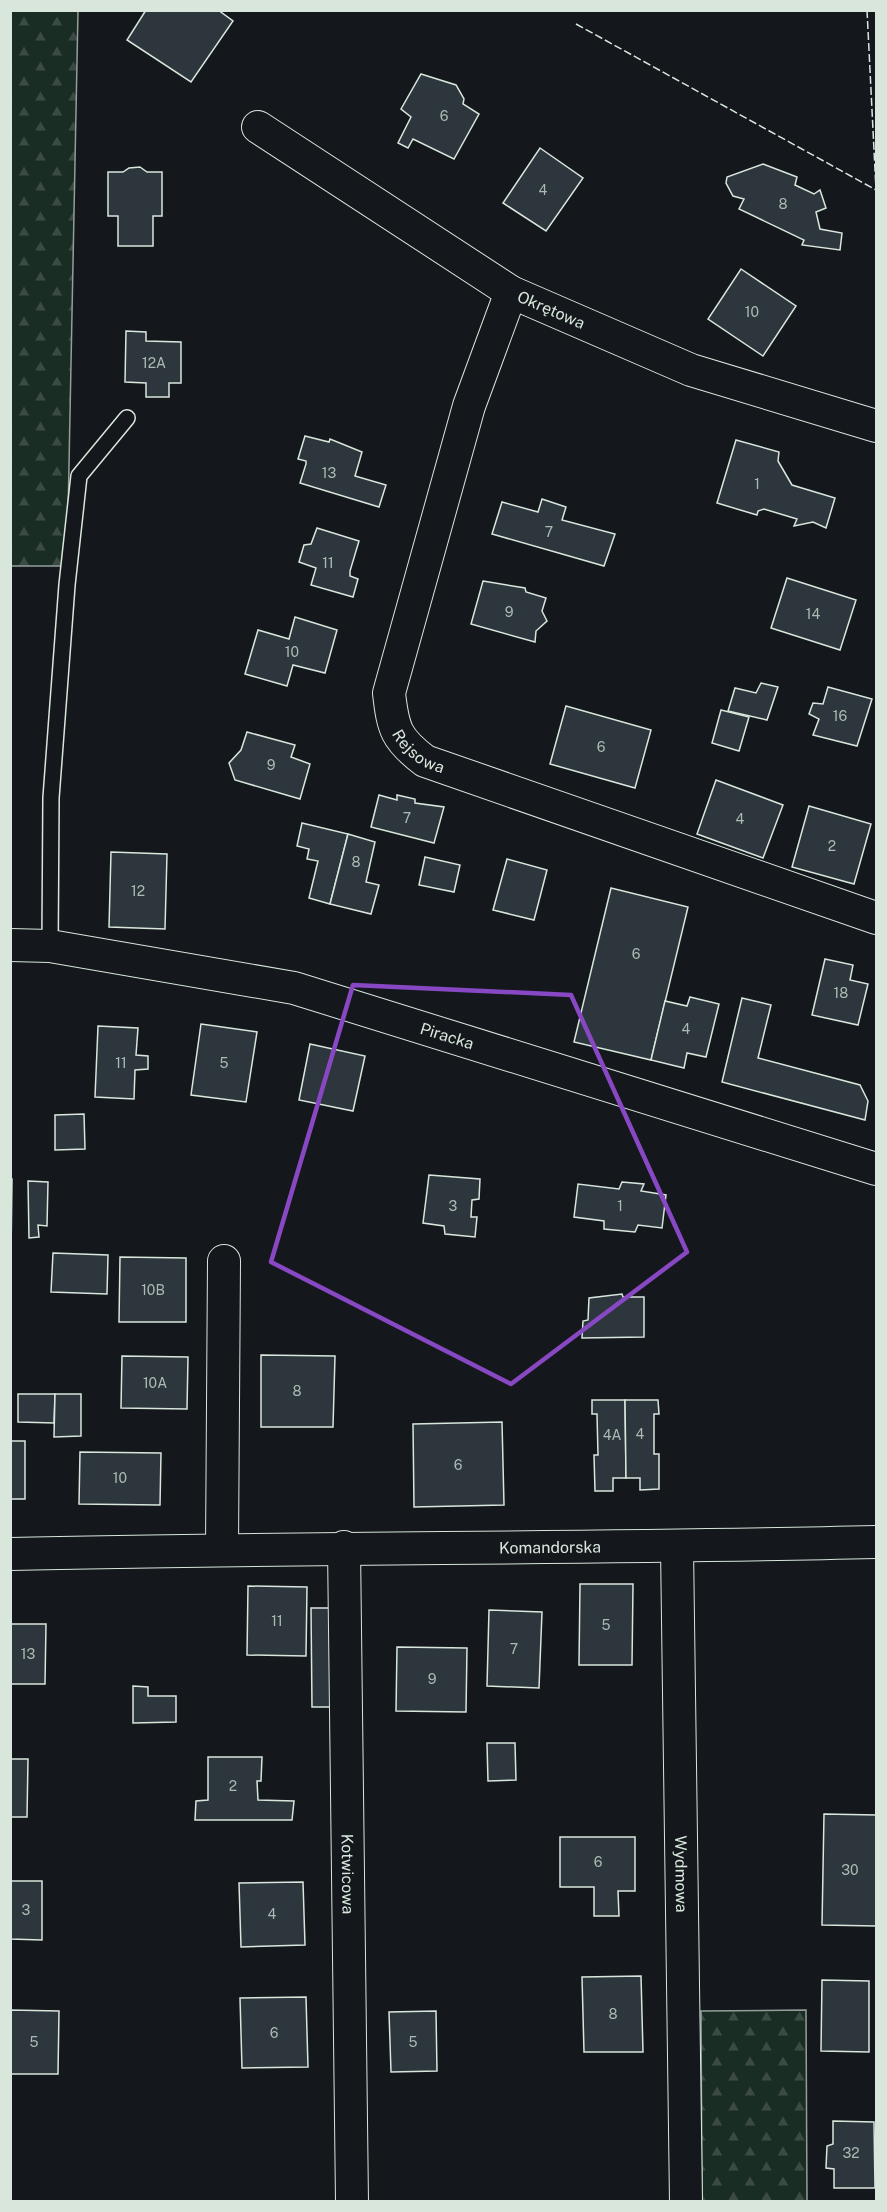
<svg xmlns="http://www.w3.org/2000/svg" width="887" height="2212" viewBox="0 0 887 2212" font-family="'Public Sans',sans-serif">
  <defs>
    <pattern id="forest-firs" width="22" height="20" patternUnits="userSpaceOnUse" patternTransform="scale(1.5)"><rect width="22" height="20" fill="#1a2d24"/><path d="M5 1l3.5 6h-7zM16 11l3.5 6h-7z" fill="#3b4b43"/></pattern>
  </defs>
  <rect width="100%" height="100%" fill="#14181c"/>
  <g fill="url(#forest-firs)" stroke="#939e99" stroke-width="1.5">
    <polygon points="11,11 78,11 67,566 11,566"/>
    <polygon points="806,2010 807,2201 702,2201 701,2011"/>
  </g>
  <g fill="#2c363c" stroke="#d8e6dc" stroke-width="1.5">
    <polygon points="146,10 218,10 233,21 191,82 127,40"/>
    <polygon points="421,74 456,85 464,99 463,104 479,114 454,159 413,139 408,148 398,143 411,117 401,109"/>
    <polygon points="540,148 583,178 546,231 503,203"/>
    <polygon points="763,164 797,177 795,185 814,194 820,190 826,208 816,212 820,229 842,233 840,250 802,245 804,240 739,209 744,199 733,196 726,183 727,177"/>
    <polygon points="140,167 147,172 162,172 162,216 153,216 153,246 118,246 118,216 108,216 108,172 123,172 129,168"/>
    <polygon points="741,269 796,306 763,356 708,319"/>
    <polygon points="126,331 146,332 146,341 181,342 181,383 169,383 169,397 146,397 146,383 125,382"/>
    <polygon points="305,436 329,442 330,439 362,452 355,476 386,485 379,507 300,483 306,464 306,461 298,459"/>
    <polygon points="736,440 779,452 778,461 792,485 835,498 826,528 813,522 794,526 797,519 764,509 758,511 757,515 717,503"/>
    <polygon points="542,499 566,507 562,520 615,534 604,566 492,534 502,502 538,512"/>
    <polygon points="317,528 359,541 350,571 350,576 358,579 353,597 311,585 316,568 299,562 304,545 311,544"/>
    <polygon points="787,578 856,600 840,650 771,628"/>
    <polygon points="483,581 525,588 526,592 546,598 542,611 547,621 536,631 535,642 471,624"/>
    <polygon points="295,617 337,630 325,673 293,665 287,686 245,674 258,630 289,639"/>
    <polygon points="761,683 778,687 767,720 728,711 735,688 756,693"/>
    <polygon points="828,687 872,699 857,746 813,735 819,719 809,714 813,703 823,704"/>
    <polygon points="566,706 651,730 635,788 550,764"/>
    <polygon points="721,710 749,717 739,751 712,743"/>
    <polygon points="247,732 295,745 291,757 310,764 300,799 235,780 229,763 241,750"/>
    <polygon points="716,780 783,805 763,858 697,834"/>
    <polygon points="379,795 397,800 397,795 415,799 415,803 444,807 434,843 371,827"/>
    <polygon points="809,806 871,824 854,884 792,867"/>
    <polygon points="302,823 348,834 330,904 309,898 318,861 307,859 309,849 297,846"/>
    <polygon points="348,834 375,842 366,882 379,885 371,914 330,904"/>
    <polygon points="111,852 167,854 165,929 109,927"/>
    <polygon points="425,857 460,865 454,892 419,885"/>
    <polygon points="507,859 547,870 534,920 493,910"/>
    <polygon points="611,888 688,907 651,1060 574,1042"/>
    <polygon points="825,959 853,965 850,980 868,984 858,1025 812,1015"/>
    <polygon points="690,997 719,1004 706,1057 687,1053 684,1068 651,1060 665,1001 687,1006"/>
    <polygon points="742,998 771,1005 758,1058 860,1085 868,1101 865,1120 722,1082"/>
    <polygon points="201,1024 257,1032 246,1102 191,1095"/>
    <polygon points="98,1026 138,1028 136,1055 148,1056 148,1069 135,1070 134,1099 95,1097"/>
    <polygon points="310,1044 365,1056 353,1111 299,1100"/>
    <polygon points="84,1114 85,1149 55,1150 55,1115"/>
    <polygon points="429,1175 480,1179 479,1199 472,1200 471,1217 477,1217 475,1237 445,1234 444,1226 423,1223"/>
    <polygon points="10,1179 12,1179 11,1255 10,1255"/>
    <polygon points="28,1181 48,1182 47,1226 38,1225 39,1237 29,1238"/>
    <polygon points="622,1182 644,1184 641,1191 666,1195 662,1228 638,1225 635,1232 604,1229 604,1221 574,1217 578,1184 619,1189"/>
    <polygon points="53,1253 108,1255 107,1294 51,1292"/>
    <polygon points="120,1257 186,1258 186,1322 119,1322"/>
    <polygon points="622,1294 623,1297 644,1297 644,1337 582,1338 583,1321 588,1320 589,1298"/>
    <polygon points="261,1355 335,1356 333,1427 261,1427"/>
    <polygon points="122,1356 188,1357 187,1409 121,1408"/>
    <polygon points="18,1394 55,1394 54,1423 18,1422"/>
    <polygon points="55,1394 81,1394 81,1436 54,1437"/>
    <polygon points="592,1400 625,1400 626,1478 613,1478 613,1491 595,1491 594,1455 598,1455 597,1414 592,1414"/>
    <polygon points="625,1400 658,1400 659,1414 654,1414 654,1454 659,1454 659,1489 640,1490 640,1478 626,1478"/>
    <polygon points="502,1422 504,1505 414,1507 413,1424"/>
    <rect x="10" y="1441" width="15" height="58"/>
    <polygon points="80,1452 161,1453 160,1505 79,1504"/>
    <polygon points="580,1584 633,1584 632,1665 579,1665"/>
    <polygon points="248,1586 307,1587 306,1656 247,1655"/>
    <polygon points="311,1608 330,1608 330,1707 312,1707"/>
    <polygon points="489,1610 542,1612 539,1688 487,1686"/>
    <polygon points="10,1624 46,1624 45,1684 10,1684"/>
    <polygon points="397,1647 467,1648 466,1712 396,1711"/>
    <polygon points="133,1686 148,1687 148,1696 176,1696 176,1722 133,1723"/>
    <polygon points="487,1743 515,1743 516,1780 488,1781"/>
    <polygon points="208,1757 262,1757 261,1781 257,1781 258,1800 294,1801 292,1820 195,1820 196,1801 208,1800"/>
    <polygon points="10,1759 28,1759 27,1817 10,1817"/>
    <polygon points="824,1814 876,1815 876,1926 822,1925"/>
    <polygon points="560,1837 635,1837 635,1891 618,1891 619,1916 594,1916 594,1887 560,1887"/>
    <polygon points="10,1881 42,1881 42,1940 10,1939"/>
    <polygon points="303,1882 305,1945 241,1947 239,1883"/>
    <polygon points="641,1976 643,2052 584,2052 582,1977"/>
    <polygon points="822,1980 869,1981 869,2052 821,2051"/>
    <polygon points="306,1997 308,2067 242,2068 240,1998"/>
    <polygon points="10,2010 59,2011 58,2074 10,2074"/>
    <polygon points="436,2011 437,2071 391,2072 389,2012"/>
    <polygon points="833,2121 874,2122 875,2188 834,2188 834,2169 826,2168 827,2146 833,2144"/>
  </g>
  <g fill="none" stroke-linecap="round" stroke-linejoin="round">
    <defs>
      <polyline id="lane" points="50,946 51,798 67,585 79,476 127,418"/>
      <g id="street">
        <path id="s1" d="M 258,127 L 511,292 L 691,370 L 876,426"/>
        <path id="s2" d="M 511,292 L 469,406 L 389,693 C 393,729 396,739 425,761 L 876,918"/>
        <path id="s3" d="M 10,945 L 50,946 L 294,988 L 876,1169"/>
        <path id="s4" d="M 344,1547 L 352,2202"/>
        <path id="s5" d="M 677,1547 L 686,2202"/>
        <polyline points="222,1548 224,1261"/>
        <path id="s6" d="M 10,1554 C 299,1547 588,1549 876,1542"/>
      </g>
    </defs>
    <use href="#lane" stroke="#d8e6dc" stroke-width="18"/>
    <use href="#street" stroke="#d8e6dc" stroke-width="34"/>
    <use href="#lane" stroke="#14181c" stroke-width="15"/>
    <use href="#street" stroke="#14181c" stroke-width="32"/>
    <g stroke="#d8e6dc" stroke-width="1.5" stroke-dasharray="8 3" stroke-linecap="butt">
      <polyline points="867,10 876,190"/>
      <polyline points="576,24 876,190"/>
    </g>
  </g>
  <path fill="none" stroke="#8948c3" stroke-width="4.5" stroke-linejoin="round" d="M 353,985 L 571,995 L 687,1252 L 511,1384 L 271,1262 Z"/>
  <g text-anchor="middle" stroke-width="4.5" stroke-linejoin="round" paint-order="stroke">
    <g font-size="14" fill="#adbab4">
      <text x="444" y="121">6</text>
      <text x="543" y="195">4</text>
      <text x="783" y="209">8</text>
      <text x="752" y="317">10</text>
      <text x="154" y="368">12A</text>
      <text x="329" y="478">13</text>
      <text x="757" y="489">1</text>
      <text x="549" y="537">7</text>
      <text x="328" y="568">11</text>
      <text x="509" y="617">9</text>
      <text x="813" y="619">14</text>
      <text x="292" y="657">10</text>
      <text x="840" y="721">16</text>
      <text x="601" y="752">6</text>
      <text x="271" y="770">9</text>
      <text x="407" y="823">7</text>
      <text x="740" y="824">4</text>
      <text x="832" y="851">2</text>
      <text x="356" y="867">8</text>
      <text x="138" y="896">12</text>
      <text x="636" y="959">6</text>
      <text x="841" y="998">18</text>
      <text x="686" y="1034">4</text>
      <text x="121" y="1068">11</text>
      <text x="224" y="1068">5</text>
      <text x="453" y="1211">3</text>
      <text x="620" y="1211">1</text>
      <text x="153" y="1295">10B</text>
      <text x="155" y="1388">10A</text>
      <text x="297" y="1396">8</text>
      <text x="640" y="1439">4</text>
      <text x="612" y="1440">4A</text>
      <text x="458" y="1470">6</text>
      <text x="120" y="1483">10</text>
      <text x="277" y="1626">11</text>
      <text x="606" y="1630">5</text>
      <text x="514" y="1654">7</text>
      <text x="28" y="1659">13</text>
      <text x="432" y="1684">9</text>
      <text x="233" y="1791">2</text>
      <text x="598" y="1867">6</text>
      <text x="850" y="1875">30</text>
      <text x="26" y="1915">3</text>
      <text x="272" y="1919">4</text>
      <text x="613" y="2019">8</text>
      <text x="274" y="2038">6</text>
      <text x="34" y="2047">5</text>
      <text x="413" y="2047">5</text>
      <text x="851" y="2158">32</text>
    </g>
    <g font-size="16" fill="#d8e6dc" stroke="#14181c">
      <text dy="6" stroke="none"><textPath href="#s1" startOffset="346">Okrętowa</textPath></text>
      <text dy="6" stroke="none"><textPath href="#s2" startOffset="489">Rejsowa</textPath></text>
      <text dy="6" stroke="none"><textPath href="#s3" startOffset="448">Piracka</textPath></text>
      <text dy="6" stroke="none"><textPath href="#s6" startOffset="540">Komandorska</textPath></text>
      <text dy="6" stroke="none"><textPath href="#s4" startOffset="327">Kotwicowa</textPath></text>
      <text dy="6" stroke="none"><textPath href="#s5" startOffset="327">Wydmowa</textPath></text>
    </g>
  </g>
  <rect width="887" height="2212" fill="none" stroke="#d8e6dc" stroke-width="24"/>
</svg>
